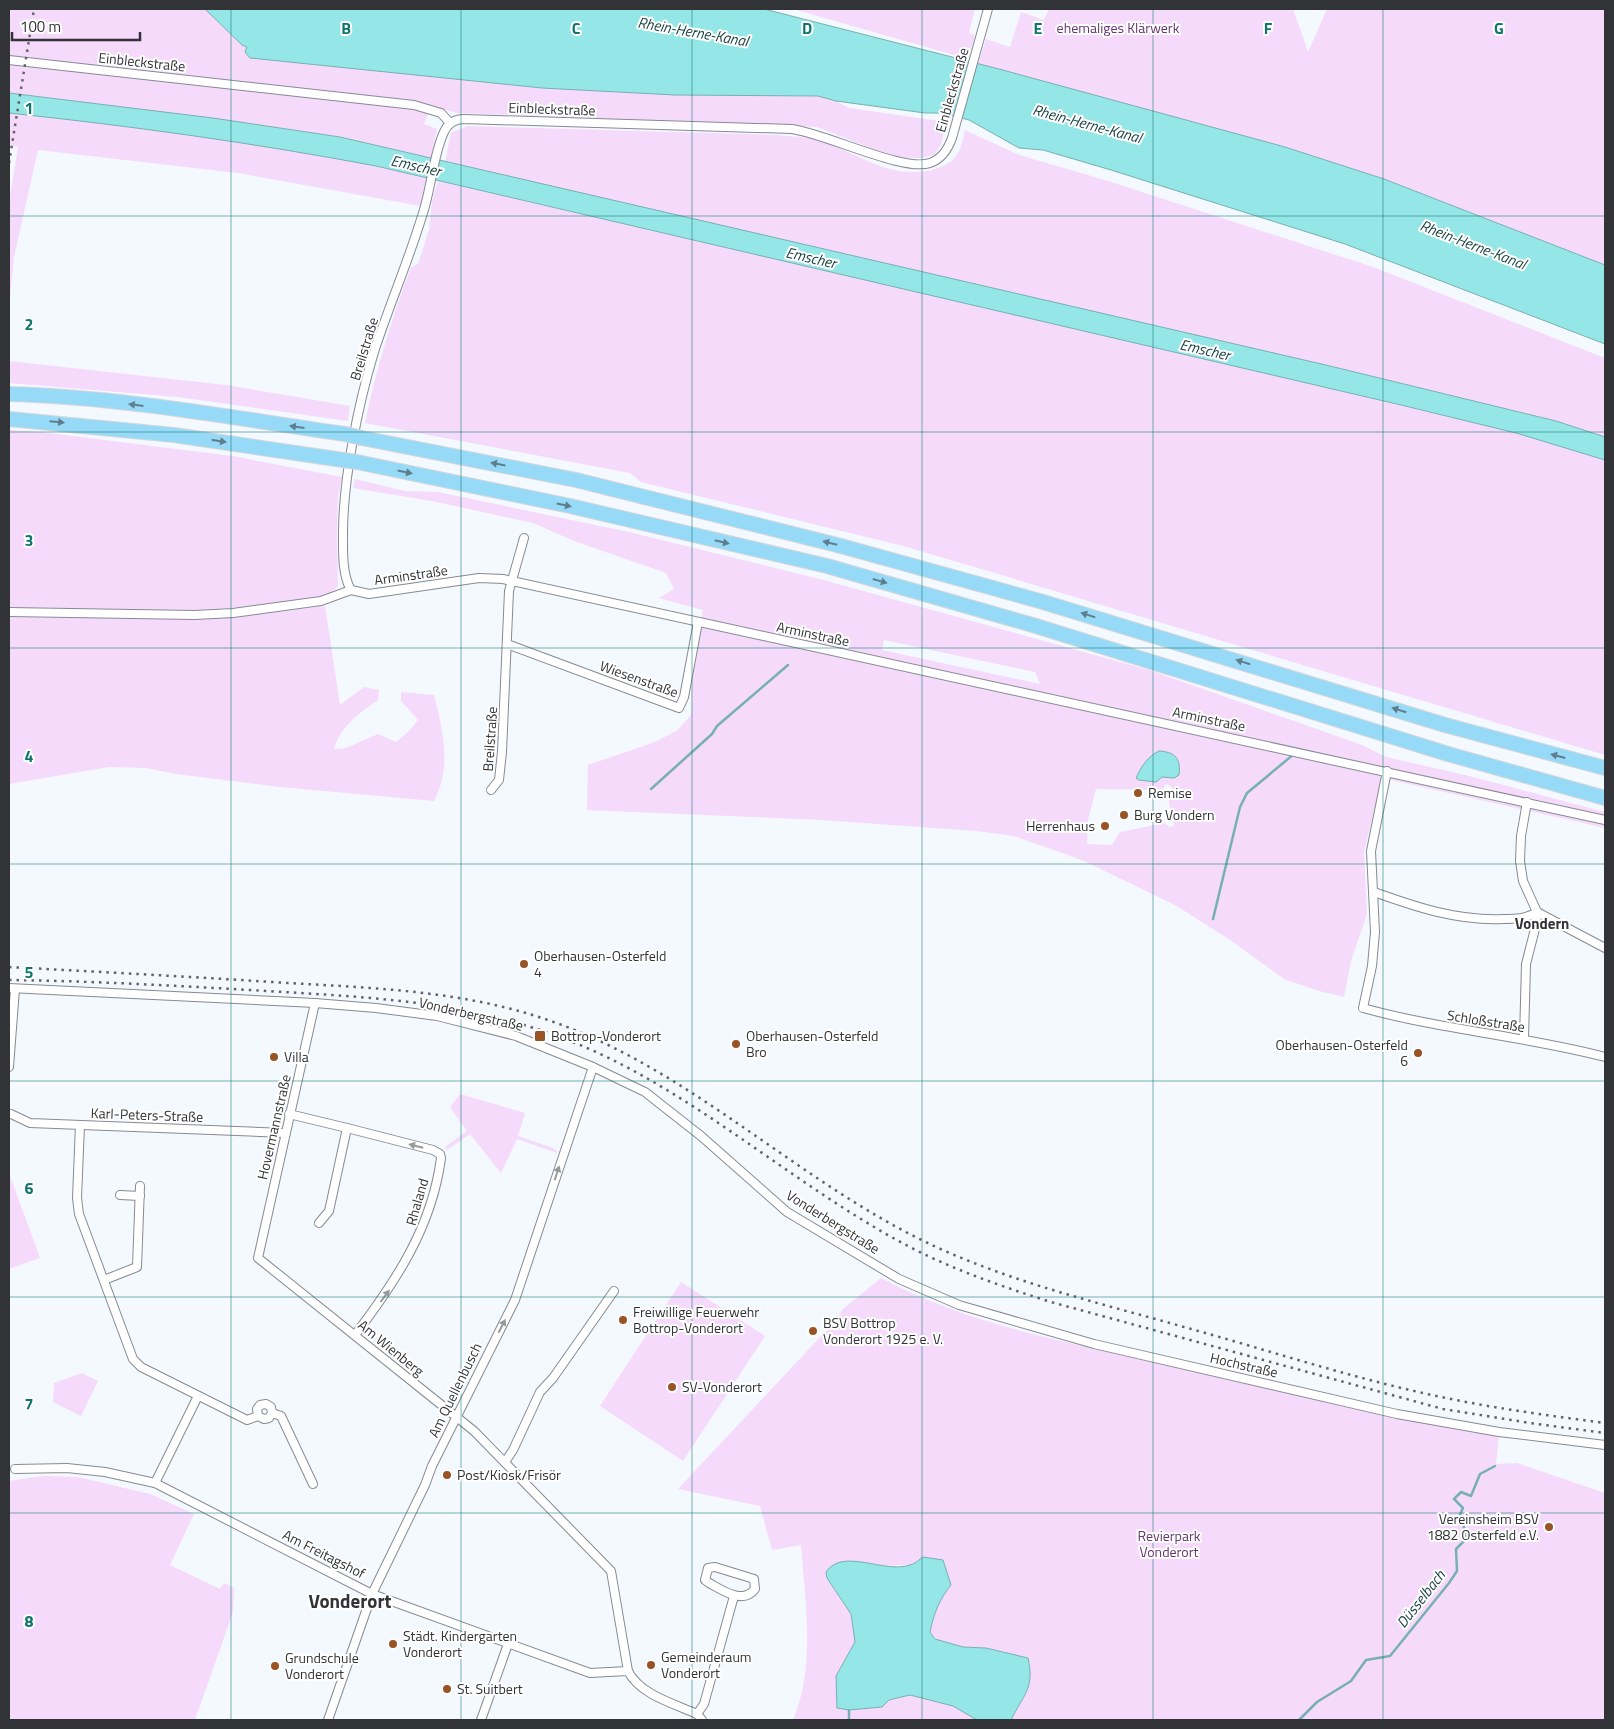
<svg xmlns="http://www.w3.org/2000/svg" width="1614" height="1729" viewBox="0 0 1614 1729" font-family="'Titillium Web',sans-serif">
  <rect width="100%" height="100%" fill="#f4f8ff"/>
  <g fill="#f6dafc" fill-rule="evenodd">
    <polygon points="9,9 205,9 242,45 247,47 251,58 542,88 818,96 836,101 849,108 946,122 941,145 934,155 921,158 905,158 883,153 817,127 458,113 431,107 424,124 437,129 431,158 340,137 213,118 9,93"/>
    <polygon points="793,9 975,9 969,33 975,35 968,59"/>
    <polygon points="1049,9 1293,9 1308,52 1327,9 1605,9 1605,265 1384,179 1285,147 978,64 986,39 1010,47 1021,12 1044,20"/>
    <path d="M 9,113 C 149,128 289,144 426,178 L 421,206 L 238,173 L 38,150 L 14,257 L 9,308 L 9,202 L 18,147 L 9,145 Z"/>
    <path d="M 467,126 L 779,135 C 791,137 806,136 818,140 C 857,152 888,180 931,170 C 957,163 960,154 965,130 L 1019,155 L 1105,180 L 1373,267 L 1605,358 L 1605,437 L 1556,421 L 1330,366 L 445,162 L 451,133 Z"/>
    <path d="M 438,181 L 1261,372 L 1516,433 L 1605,460 L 1605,755 L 907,547 L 641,482 L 630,473 L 365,423 C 376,369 392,318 411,267 L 418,264 L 429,230 L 432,201 Z"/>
    <polygon points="9,361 226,385 350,406 348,421 178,397 9,383"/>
    <path d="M 9,430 L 41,432 L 232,456 L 342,477 L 338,497 L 337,536 L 338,586 C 329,598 309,598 295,600 C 200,616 105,611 9,608 Z"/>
    <path d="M 355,479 L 405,491 L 438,492 L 629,532 L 820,579 L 1149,670 L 1362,745 L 1386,757 L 1465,775 L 1605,812 L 1605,828 L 1382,778 L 1364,852 L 1367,914 L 1351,961 L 1344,997 L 1319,991 L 1284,979 L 1233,942 L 1175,905 L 1082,860 L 1014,836 L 976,831 L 821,820 L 587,810 L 588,765 L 652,743 L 677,731 L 691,715 L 692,678 L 703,610 L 659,598 L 674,589 L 666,573 L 574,541 L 533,523 L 432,501 L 353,488 ZM 884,640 L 1035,672 L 1040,684 L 882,650 ZM 1168,784 L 1172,788 L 1172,791 L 1168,794 L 1171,817 L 1174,824 L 1173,826 L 1169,827 L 1165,823 L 1120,832 L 1112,845 L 1087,844 L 1088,820 L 1096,789 L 1163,790 L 1165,785 Z"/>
    <path d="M 325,606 L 340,705 L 364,687 L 379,690 L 378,700 C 359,713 340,727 334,749 L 346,748 L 378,734 L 396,742 L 409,731 L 418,720 L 401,701 L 401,692 L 434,695 C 443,731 452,767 434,801 L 280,787 L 176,774 L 146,768 L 109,767 L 9,784 L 9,617 L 190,619 L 235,617 Z"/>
    <polygon points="460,1094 525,1113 518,1136 553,1148 557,1151 557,1153 517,1139 501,1173 470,1134 447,1150 445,1147 467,1131 450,1107"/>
    <polygon points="9,1173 40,1258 9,1269"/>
    <path d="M 881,1278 C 975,1328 1085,1346 1188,1369 C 1282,1389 1375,1412 1468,1432 L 1499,1435 L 1496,1464 L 1517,1463 L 1605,1493 L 1605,1720 L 1011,1720 L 986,1648 C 967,1647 941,1648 930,1632 L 938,1601 L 950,1585 L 911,1565 L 873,1566 L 855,1561 L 827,1578 L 852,1614 L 855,1642 L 836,1676 L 852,1710 L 910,1695 L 953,1706 L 977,1720 L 793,1720 C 816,1666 805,1602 801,1545 L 772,1550 L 760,1506 L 678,1489 L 837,1319 L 843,1309 Z"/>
    <polygon points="681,1282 765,1336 683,1461 600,1406"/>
    <polygon points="82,1373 98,1381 81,1416 53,1402 54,1383"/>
    <polygon points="42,1476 78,1477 150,1494 194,1514 170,1565 220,1589 224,1583 234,1588 233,1612 195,1720 9,1720 9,1481"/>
  </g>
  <g fill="#95e6e7" stroke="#77b0b2">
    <polygon points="205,9 764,9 999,69 1285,147 1384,179 1605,265 1605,344 1345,244 1111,170 1043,150 1019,148 969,120 941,113 925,113 836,101 818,96 675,95 542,88 250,58 245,52 247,47 242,45"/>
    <path d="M 9,93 L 213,118 L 340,137 L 1330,366 L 1556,421 L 1605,437 L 1605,460 L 1516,433 L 1401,405 L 376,166 C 254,143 132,126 9,113 Z"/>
    <path d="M 1159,751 C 1175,752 1181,758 1179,775 L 1174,778 L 1162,777 L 1156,782 L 1139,780 L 1136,778 C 1141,767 1148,756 1159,751 Z"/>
    <path d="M 923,1557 L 943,1560 L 951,1585 C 939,1600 934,1613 930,1632 L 935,1639 L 963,1647 L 986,1648 L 1028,1658 C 1035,1689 1023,1695 1011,1720 L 977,1720 L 953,1706 L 910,1695 L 889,1700 L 882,1707 L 849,1710 L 837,1708 L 836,1676 L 855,1642 L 851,1614 L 827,1578 L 826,1572 C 843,1547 884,1574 910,1565 C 915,1564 920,1559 923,1557 Z"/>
  </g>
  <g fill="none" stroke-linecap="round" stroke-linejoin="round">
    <g stroke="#77b0b2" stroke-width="2.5">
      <polyline points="651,789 712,734 717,726 788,665"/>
      <polyline points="1213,919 1240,807 1247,793 1294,754"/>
      <polyline points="849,1720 849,1710"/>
      <polyline points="1299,1720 1317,1702 1351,1681 1366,1660 1390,1656 1449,1583 1457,1571 1456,1549 1466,1539 1463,1522 1459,1517 1463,1508 1454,1499 1461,1492 1471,1496 1480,1474 1495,1466"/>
    </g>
    <defs>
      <g id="street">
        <polyline points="9,60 414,105 441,113 450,123"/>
        <path d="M 351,590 C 342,575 343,551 343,534 C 343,479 358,405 374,352 C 389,306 408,262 422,216 C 431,191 433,155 444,132 C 448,123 455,119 464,119 L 792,129 C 827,134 903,172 930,163 C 942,159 948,149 952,138 L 988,9"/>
        <polyline points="9,612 195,615 233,613 321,601 351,590 369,594 479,578 503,579 1605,820"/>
        <polyline points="507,644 679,708 684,697 698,622"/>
        <path d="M 1387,771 L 1371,851 L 1375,932 L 1372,966 L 1363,1008 C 1443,1030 1525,1036 1605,1057"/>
        <polyline points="491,790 499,780 502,752 509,591 524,538"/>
        <path d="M 1374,892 C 1416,907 1457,921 1503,919 C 1515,919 1526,919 1537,912"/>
        <polyline points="1537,912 1605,948"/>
        <polyline points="9,988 315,1003 376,1008 437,1016 516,1036 593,1067 645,1092 701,1136 787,1212 899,1279 959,1305 1094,1344 1397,1414 1499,1432 1605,1445"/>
        <polyline points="315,1003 258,1258 474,1431 611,1571 628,1671"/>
        <polyline points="1524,1039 1526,964 1536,925 1537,912 1523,881 1520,861 1521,836 1527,802"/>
        <polyline points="9,1067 15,989"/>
        <polyline points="11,1114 30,1123 285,1133"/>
        <polyline points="289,1114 347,1128 329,1211 319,1223"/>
        <polyline points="80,1125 77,1198 79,1214 133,1359 141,1367 247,1420 258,1416 264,1419 269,1418 272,1413 271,1407 266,1404 260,1405 257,1409 258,1416"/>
        <path d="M 347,1128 L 433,1150 L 440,1154 L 441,1158 C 432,1227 396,1281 355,1335"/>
        <polyline points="120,1195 140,1196"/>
        <polyline points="104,1280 137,1267 140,1186"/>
        <polyline points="272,1413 281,1416 313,1484"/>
        <polyline points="505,1462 513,1450 540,1392 553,1378 614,1291"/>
        <path d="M 15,1469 L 67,1468 L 105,1472 L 155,1483 L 372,1594 L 590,1673 L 628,1671 C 640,1695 675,1704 697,1714 L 702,1720"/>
        <polyline points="155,1483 198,1396"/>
        <path d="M 715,1567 L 754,1579 L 755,1589 C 743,1605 722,1590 709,1583 L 705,1580 L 708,1568 Z"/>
        <polyline points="697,1714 704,1704 734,1596"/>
        <polyline points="328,1720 372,1594 425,1485 432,1466 515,1300 593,1067"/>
        <polyline points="481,1720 508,1644"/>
      </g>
      <g id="highway">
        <path d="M 9,394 C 121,397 234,418 345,434"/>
        <polyline points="9,419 174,435 343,460"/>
        <polyline points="362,438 576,480 841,546 1043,602 1445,725 1605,768"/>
        <polyline points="357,462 570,506 827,566 1036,626 1448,754 1605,798"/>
      </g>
    </defs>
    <use href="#street" stroke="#868b92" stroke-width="10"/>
    <use href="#highway" stroke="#d6d6d7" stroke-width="16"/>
    <use href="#street" stroke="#fff" stroke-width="8"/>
    <use href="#highway" stroke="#97daf8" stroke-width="14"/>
    <g stroke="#616367" stroke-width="2.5" stroke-dasharray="2.5 5" stroke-linecap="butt">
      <polyline points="9,163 34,9"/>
      <path d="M 9,967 C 102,972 195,977 288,983 C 375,988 464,991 548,1020 C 680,1065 782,1166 904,1231 C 992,1278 1089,1300 1184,1327 C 1271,1351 1358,1380 1446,1398 C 1499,1409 1552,1416 1605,1423"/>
      <path d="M 9,980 C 95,981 181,986 267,991 C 383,998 487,1002 596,1052 C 701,1100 794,1183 895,1239 C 945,1267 997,1285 1051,1302 L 1443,1409 L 1530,1423 L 1605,1433"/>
    </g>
    <defs>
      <g id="highway-bridge">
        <polyline points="345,434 362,438"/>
        <polyline points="343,460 357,462"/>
      </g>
    </defs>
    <use href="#highway-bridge" stroke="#d6d6d7" stroke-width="16" stroke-linecap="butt"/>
    <use href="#highway-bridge" stroke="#97daf8" stroke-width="14"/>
  </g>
  <defs><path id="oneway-solid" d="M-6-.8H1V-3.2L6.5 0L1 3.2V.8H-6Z" transform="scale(1.25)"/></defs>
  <g fill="#5f7e8d">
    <use href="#oneway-solid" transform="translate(136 405) rotate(-173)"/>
    <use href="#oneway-solid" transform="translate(57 422) rotate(5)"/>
    <use href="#oneway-solid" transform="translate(297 427) rotate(-172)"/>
    <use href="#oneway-solid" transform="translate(219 441) rotate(9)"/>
    <use href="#oneway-solid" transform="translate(498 464) rotate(-169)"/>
    <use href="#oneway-solid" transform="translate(405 472) rotate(12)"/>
    <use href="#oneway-solid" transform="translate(564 505) rotate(12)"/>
    <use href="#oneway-solid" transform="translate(722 542) rotate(13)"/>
    <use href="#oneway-solid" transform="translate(830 543) rotate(-166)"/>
    <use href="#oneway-solid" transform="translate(880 581) rotate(16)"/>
    <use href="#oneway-solid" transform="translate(1088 615) rotate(-163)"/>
    <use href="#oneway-solid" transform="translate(1243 662) rotate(-163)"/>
    <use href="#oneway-solid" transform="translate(1399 710) rotate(-163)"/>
    <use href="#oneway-solid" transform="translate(1558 756) rotate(-165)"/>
  </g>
  <g fill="#98999a">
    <use href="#oneway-solid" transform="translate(416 1146) rotate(-166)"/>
    <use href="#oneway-solid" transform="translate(557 1173) rotate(-72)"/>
    <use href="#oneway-solid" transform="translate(385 1296) rotate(-53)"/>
    <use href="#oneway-solid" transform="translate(502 1326) rotate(-63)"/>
  </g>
  <path fill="none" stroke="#0f766e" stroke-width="1" stroke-opacity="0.55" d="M 231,9 L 231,1720M 461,9 L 461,1720M 692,9 L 692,1720M 922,9 L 922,1720M 1153,9 L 1153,1720M 1383,9 L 1383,1720M 9,216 L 1605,216M 9,432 L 1605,432M 9,648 L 1605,648M 9,864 L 1605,864M 9,1081 L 1605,1081M 9,1297 L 1605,1297M 9,1513 L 1605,1513"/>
  <g fill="#985425" stroke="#fff" stroke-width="2">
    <circle cx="1138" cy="793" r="5"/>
    <circle cx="1124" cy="815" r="5"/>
    <circle cx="1105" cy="826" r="5"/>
    <circle cx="524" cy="964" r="5"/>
    <rect x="534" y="1030" width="12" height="12" rx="2.5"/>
    <circle cx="736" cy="1044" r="5"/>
    <circle cx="1418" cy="1053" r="5"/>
    <circle cx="274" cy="1057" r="5"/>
    <circle cx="623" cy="1320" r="5"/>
    <circle cx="813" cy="1331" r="5"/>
    <circle cx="672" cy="1387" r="5"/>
    <circle cx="447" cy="1475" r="5"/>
    <circle cx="1549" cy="1527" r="5"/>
    <circle cx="393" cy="1644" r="5"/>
    <circle cx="651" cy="1665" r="5"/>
    <circle cx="275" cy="1666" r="5"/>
    <circle cx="447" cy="1689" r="5"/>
  </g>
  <g text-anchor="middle" stroke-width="4" stroke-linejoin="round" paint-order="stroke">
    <g font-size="14" fill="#653570" stroke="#fff">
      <text x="1118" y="33">ehemaliges Klärwerk</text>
      <text x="1169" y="1541">Revierpark<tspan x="1169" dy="16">Vonderort</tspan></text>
    </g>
    <g font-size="14" fill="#313336" stroke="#fff">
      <text transform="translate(142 62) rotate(6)" y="5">Einbleckstraße</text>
      <text transform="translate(952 90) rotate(-74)" y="5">Einbleckstraße</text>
      <text transform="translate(552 109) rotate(2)" y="5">Einbleckstraße</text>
      <text transform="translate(364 349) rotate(-73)" y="5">Breilstraße</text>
      <text transform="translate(411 575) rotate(-8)" y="5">Arminstraße</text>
      <text transform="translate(813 634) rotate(12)" y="5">Arminstraße</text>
      <text transform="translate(639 679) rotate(20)" y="5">Wiesenstraße</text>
      <text transform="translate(1209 719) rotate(12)" y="5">Arminstraße</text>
      <text transform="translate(490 739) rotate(-86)" y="5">Breilstraße</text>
      <text transform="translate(471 1014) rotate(13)" y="5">Vonderbergstraße</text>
      <text transform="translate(1486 1021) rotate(9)" y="5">Schloßstraße</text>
      <text transform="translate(147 1115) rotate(2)" y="5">Karl-Peters-Straße</text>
      <text transform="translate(274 1127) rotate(-77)" y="5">Hovermannstraße</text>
      <text transform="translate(417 1202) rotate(-74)" y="5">Rhaland</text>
      <text transform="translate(833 1222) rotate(32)" y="5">Vonderbergstraße</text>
      <text transform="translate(391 1348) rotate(39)" y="5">Am Wienberg</text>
      <text transform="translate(1244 1365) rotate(13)" y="5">Hochstraße</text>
      <text transform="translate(455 1390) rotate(-64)" y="5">Am Quellenbusch</text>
      <text transform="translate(324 1554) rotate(27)" y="5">Am Freitagshof</text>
    </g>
    <g font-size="14" fill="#313336" stroke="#fff" text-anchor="start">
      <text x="1148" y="798">Remise</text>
      <text x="1134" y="820">Burg Vondern</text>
      <text x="1095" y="831" text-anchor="end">Herrenhaus</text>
      <text x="534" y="961">Oberhausen-Osterfeld<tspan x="534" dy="16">4</tspan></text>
      <text x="551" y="1041">Bottrop-Vonderort</text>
      <text x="746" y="1041">Oberhausen-Osterfeld<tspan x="746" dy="16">Bro</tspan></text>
      <text x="1408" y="1050" text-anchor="end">Oberhausen-Osterfeld<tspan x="1408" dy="16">6</tspan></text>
      <text x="284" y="1062">Villa</text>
      <text x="633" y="1317">Freiwillige Feuerwehr<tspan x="633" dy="16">Bottrop-Vonderort</tspan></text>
      <text x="823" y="1328">BSV Bottrop<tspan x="823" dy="16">Vonderort 1925 e. V.</tspan></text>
      <text x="682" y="1392">SV-Vonderort</text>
      <text x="457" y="1480">Post/Kiosk/Frisör</text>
      <text x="1539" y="1524" text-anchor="end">Vereinsheim BSV<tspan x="1539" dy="16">1882 Osterfeld e.V.</tspan></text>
      <text x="403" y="1641">Städt. Kindergarten<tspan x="403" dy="16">Vonderort</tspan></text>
      <text x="661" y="1662">Gemeinderaum<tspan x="661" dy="16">Vonderort</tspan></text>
      <text x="285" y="1663">Grundschule<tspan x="285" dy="16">Vonderort</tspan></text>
      <text x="457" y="1694">St. Suitbert</text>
    </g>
    <g font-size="15" font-style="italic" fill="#173f3f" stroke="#fff">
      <text transform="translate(693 32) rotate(10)" y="5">Rhein-Herne-Kanal</text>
      <text transform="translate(1087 124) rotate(15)" y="5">Rhein-Herne-Kanal</text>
      <text transform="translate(416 166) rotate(13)" y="5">Emscher</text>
      <text transform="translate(1473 245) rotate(21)" y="5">Rhein-Herne-Kanal</text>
      <text transform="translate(811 258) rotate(13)" y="5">Emscher</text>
      <text transform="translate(1205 350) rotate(13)" y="5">Emscher</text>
      <text transform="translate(1421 1599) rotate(-52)" y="5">Düsselbach</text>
    </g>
    <g font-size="15" font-weight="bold" fill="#313336" stroke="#fff">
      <text x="1542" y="929">Vondern</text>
    </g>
    <g font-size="19" font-weight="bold" fill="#313336" stroke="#fff">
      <text x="350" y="1608">Vonderort</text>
    </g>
  </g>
  <g font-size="16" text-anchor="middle" font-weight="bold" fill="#0f766e" stroke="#fff" stroke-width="4" stroke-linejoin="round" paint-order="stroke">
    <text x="346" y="34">B</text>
    <text x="576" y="34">C</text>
    <text x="807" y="34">D</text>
    <text x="1038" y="34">E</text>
    <text x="1268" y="34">F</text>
    <text x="1499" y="34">G</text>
    <text x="29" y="114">1</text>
    <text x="29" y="330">2</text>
    <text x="29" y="546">3</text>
    <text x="29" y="762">4</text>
    <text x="29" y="978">5</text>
    <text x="29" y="1194">6</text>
    <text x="29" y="1410">7</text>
    <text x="29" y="1627">8</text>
  </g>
  <rect width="1614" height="1729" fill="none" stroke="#313336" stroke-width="20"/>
  <path d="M12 32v8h128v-8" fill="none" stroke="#313336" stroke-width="2.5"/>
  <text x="20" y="32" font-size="15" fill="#313336" stroke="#ffffff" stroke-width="4" paint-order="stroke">100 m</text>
</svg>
